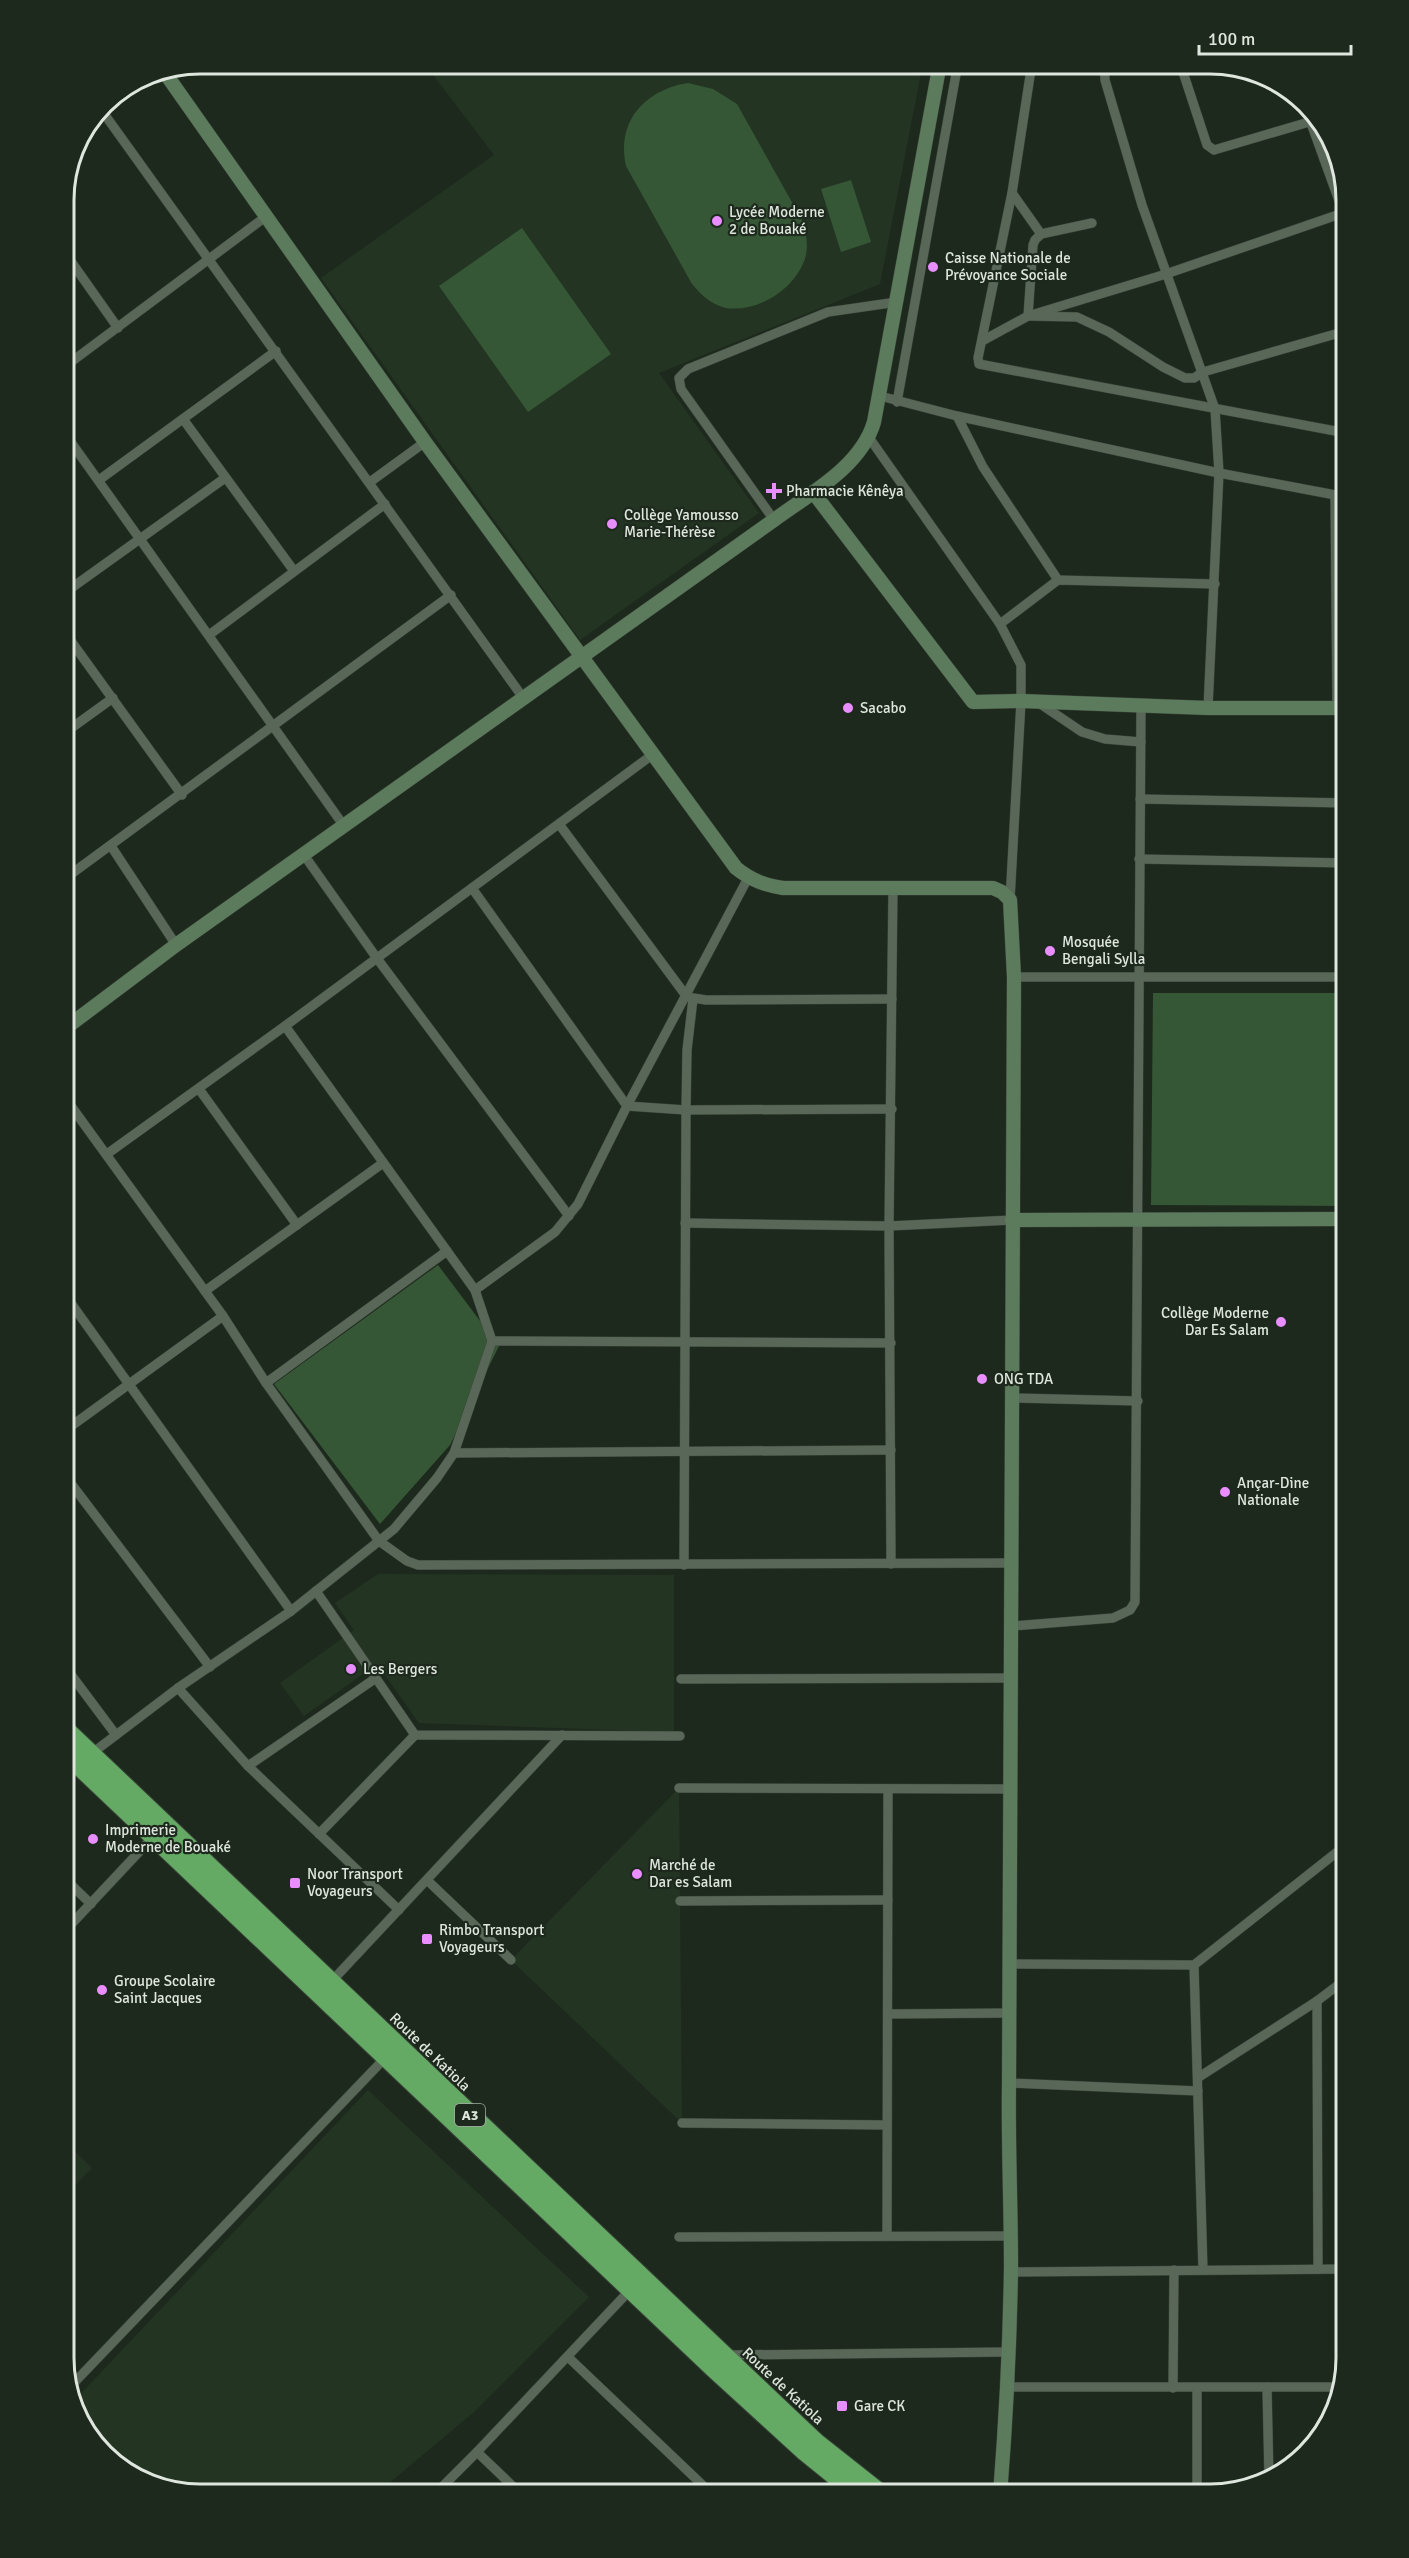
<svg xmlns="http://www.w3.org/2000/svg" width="1409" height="2558" viewBox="0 0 1409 2558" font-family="Signika,sans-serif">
  <rect width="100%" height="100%" fill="#1d291d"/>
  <g fill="#233423">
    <polygon points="424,63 923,63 880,284 659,373 759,513 580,640 321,278 494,155"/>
    <polygon points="378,1574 674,1575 674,1732 419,1723 377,1664 304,1716 280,1683 354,1630 335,1603"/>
    <polygon points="679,1788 682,2123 511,1960"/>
    <polygon points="368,2090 589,2297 474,2412 375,2495 191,2495 134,2475 99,2442 74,2411 72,2403"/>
    <polygon points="63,2140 92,2168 63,2197"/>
  </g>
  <g fill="#365736">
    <path d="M 688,83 L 713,89 L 737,104 L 803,222 C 806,233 808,243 806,255 C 798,287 759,313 726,308 C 712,305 701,295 692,284 L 626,166 C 616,122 644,90 688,83 Z"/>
    <polygon points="851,180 871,242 841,252 821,189"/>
    <polygon points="522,228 611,354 528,412 439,286"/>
    <polygon points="1153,993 1346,993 1346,1206 1151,1205"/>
    <polygon points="438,1265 499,1346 450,1445 380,1524 274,1384"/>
  </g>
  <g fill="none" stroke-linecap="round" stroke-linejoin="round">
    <defs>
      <g id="street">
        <polyline points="1032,63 1012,193 978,358 979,364 1346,433"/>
        <polyline points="1059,63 1103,70"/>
        <polyline points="1104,63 1105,80 1142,205 1215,409 1219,473 1208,708"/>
        <polyline points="1180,63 1207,145 1214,150 1309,122"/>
        <polyline points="100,108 524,699"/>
        <polyline points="1307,112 1346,220"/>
        <polyline points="1012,193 1041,234 1035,240 1033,245 1028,316 1077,317 1109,332 1163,367 1185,378 1194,378 1203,372 1346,331"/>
        <polyline points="1041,234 1092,223"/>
        <polyline points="63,250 118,328"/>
        <polyline points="982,341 1028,316 1166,274 1343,213"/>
        <polyline points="63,368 264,218"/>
        <polyline points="880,396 957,416 1219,473 1346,497"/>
        <polyline points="897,402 958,63"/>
        <polyline points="957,416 983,467 1058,580"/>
        <polyline points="183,419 294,571"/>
        <polyline points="63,431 344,826"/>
        <polyline points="868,436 1000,624 1021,665 1021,701 1010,900"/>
        <polyline points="99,480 276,351"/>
        <polyline points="370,482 425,442"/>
        <polyline points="1335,496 1337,708"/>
        <polyline points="774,520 681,389 679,378 688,369 828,312 897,302"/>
        <polyline points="63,594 225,478"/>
        <polyline points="1000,624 1058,580 1215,584"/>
        <polyline points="63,630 182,795"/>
        <polyline points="209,635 385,504"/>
        <polyline points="1039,703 1082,732 1105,739 1141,742"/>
        <polyline points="63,734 113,698"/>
        <polyline points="1140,799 1346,803"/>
        <polyline points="559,824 687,997 706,1000 892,999"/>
        <polyline points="111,846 176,945"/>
        <polyline points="304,855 376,957 569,1216"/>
        <polyline points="1139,859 1346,863"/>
        <polyline points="63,880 451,595"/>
        <polyline points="472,888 627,1106 686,1110 892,1109"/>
        <polyline points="1014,977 1346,977"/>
        <polyline points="199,1089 297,1225"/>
        <polyline points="63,1095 223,1316 266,1383 379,1541 407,1561 418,1565 1010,1563"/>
        <polyline points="107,1154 285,1026 652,755"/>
        <polyline points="685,1223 889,1226 1012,1220"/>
        <polyline points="475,1290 555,1232 578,1204 627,1106 748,878"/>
        <polyline points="205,1291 383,1163"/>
        <polyline points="63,1292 291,1611"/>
        <polyline points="492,1341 891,1343"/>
        <polyline points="266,1383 447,1251"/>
        <polyline points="1011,1398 1138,1401"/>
        <polyline points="63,1432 223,1316"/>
        <polyline points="454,1453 891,1450"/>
        <polyline points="63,1473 210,1667"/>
        <polyline points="891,1564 889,1226 893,888"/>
        <polyline points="684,1565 686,1110 687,1050 693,999"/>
        <polyline points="316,1591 415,1735 680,1736"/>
        <polyline points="1012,1626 1113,1618 1130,1610 1135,1602 1141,706"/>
        <polyline points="63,1664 116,1735"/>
        <polyline points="681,1679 1012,1678"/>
        <polyline points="178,1688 248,1766 399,1910"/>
        <polyline points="91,1754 178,1688 291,1611 379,1541 394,1529 437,1478 454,1453 492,1341 475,1290 285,1026"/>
        <polyline points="248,1766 376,1678"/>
        <polyline points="679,1788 1012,1789"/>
        <polyline points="319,1834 415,1735"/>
        <polyline points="63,1877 91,1904"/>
        <polyline points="428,1881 511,1960"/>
        <polyline points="680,1901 888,1900"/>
        <polyline points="63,1933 153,1837"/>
        <polyline points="1011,1964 1194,1965 1346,1845"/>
        <polyline points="1194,1965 1203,2270"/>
        <polyline points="331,1982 562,1735"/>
        <polyline points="1317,2001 1318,2269"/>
        <polyline points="888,2014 1011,2013"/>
        <polyline points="1199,2077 1317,2001 1346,1979"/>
        <polyline points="1009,2083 1198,2091"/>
        <polyline points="682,2123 887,2125"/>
        <polyline points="887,2236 888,1789"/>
        <polyline points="679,2237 1011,2236"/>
        <polyline points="1011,2272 1346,2269"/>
        <polyline points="728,2355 1007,2352"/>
        <polyline points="568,2357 713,2495"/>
        <polyline points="1006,2387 1337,2387"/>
        <polyline points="1267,2387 1269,2479"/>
        <polyline points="69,2388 386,2057"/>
        <polyline points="1173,2388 1174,2270"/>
        <polyline points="1197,2388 1197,2495"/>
        <polyline points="477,2452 522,2495"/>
        <polyline points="434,2495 477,2452 631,2289"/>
      </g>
      <g id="secondary">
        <path d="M 163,70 L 425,442 L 736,868 C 751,880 764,885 783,888 L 993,888 L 1002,892 L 1010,900 L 1014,977 C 1011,1346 1012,1715 1009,2083 C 1008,2144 1011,2205 1011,2266 C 1010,2342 1006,2419 1000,2495"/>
        <polyline points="813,492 973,702 1021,701 1208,708 1346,708"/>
        <path d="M 63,1030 L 176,945 L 774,520 C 809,494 861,467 874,422 L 940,63"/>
        <polyline points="1012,1220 1346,1219"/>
      </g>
      <g id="highway">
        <polyline points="63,1727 781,2409 816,2442 883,2495"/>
        <polyline points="63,1751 714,2369 805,2452 858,2495"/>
      </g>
    </defs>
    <use href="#street" stroke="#3b453a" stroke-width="10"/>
    <use href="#secondary" stroke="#3b453a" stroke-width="15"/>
    <use href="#highway" stroke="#3b453a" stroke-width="20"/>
    <use href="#street" stroke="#596759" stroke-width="9"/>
    <use href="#secondary" stroke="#5c7b5d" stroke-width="14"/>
    <use href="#highway" stroke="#64aa65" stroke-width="18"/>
  </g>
  <g fill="#e98eff" stroke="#1d291d" stroke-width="2">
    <circle cx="717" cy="221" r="6"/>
    <circle cx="933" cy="267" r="6"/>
    <path d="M771 482h6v6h6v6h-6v6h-6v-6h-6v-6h6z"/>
    <circle cx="612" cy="524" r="6"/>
    <circle cx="848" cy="708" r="6"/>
    <circle cx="1050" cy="951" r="6"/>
    <circle cx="1281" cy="1322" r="6"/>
    <circle cx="982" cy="1379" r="6"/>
    <circle cx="1225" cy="1492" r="6"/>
    <circle cx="351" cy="1669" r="6"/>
    <circle cx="93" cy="1839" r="6"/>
    <circle cx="637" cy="1874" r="6"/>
    <rect x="289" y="1877" width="12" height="12" rx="3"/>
    <rect x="421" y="1933" width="12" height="12" rx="3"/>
    <circle cx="102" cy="1990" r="6"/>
    <rect x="836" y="2400" width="12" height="12" rx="3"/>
  </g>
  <g text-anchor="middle" stroke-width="4.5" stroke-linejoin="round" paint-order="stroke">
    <rect fill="#1d291d" stroke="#a4ada3" stroke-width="1.5" x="455" y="2104" width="30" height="22" rx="4.5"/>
    <g font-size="14" font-weight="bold" fill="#dee6dd">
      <text x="470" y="2120">A3</text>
    </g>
    <g font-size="15" fill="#dee6dd" stroke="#1d291d" text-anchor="start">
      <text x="729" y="217">Lycée Moderne<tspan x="729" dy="17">2 de Bouaké</tspan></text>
      <text x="945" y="263">Caisse Nationale de<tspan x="945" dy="17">Prévoyance Sociale</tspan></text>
      <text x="786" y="496">Pharmacie Kênêya</text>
      <text x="624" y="520">Collège Yamousso<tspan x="624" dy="17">Marie-Thérèse</tspan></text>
      <text x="860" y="713">Sacabo</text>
      <text x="1062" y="947">Mosquée<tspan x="1062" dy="17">Bengali Sylla</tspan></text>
      <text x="1269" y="1318" text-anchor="end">Collège Moderne<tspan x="1269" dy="17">Dar Es Salam</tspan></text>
      <text x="994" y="1384">ONG TDA</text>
      <text x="1237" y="1488">Ançar-Dine<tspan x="1237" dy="17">Nationale</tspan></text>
      <text x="363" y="1674">Les Bergers</text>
      <text x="105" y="1835">Imprimerie<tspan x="105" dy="17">Moderne de Bouaké</tspan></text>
      <text x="649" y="1870">Marché de<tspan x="649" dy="17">Dar es Salam</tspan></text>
      <text x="307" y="1879">Noor Transport<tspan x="307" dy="17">Voyageurs</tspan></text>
      <text x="439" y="1935">Rimbo Transport<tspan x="439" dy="17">Voyageurs</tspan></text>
      <text x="114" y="1986">Groupe Scolaire<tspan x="114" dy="17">Saint Jacques</tspan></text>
      <text x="854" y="2411">Gare CK</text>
    </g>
    <g font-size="15" fill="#dee6dd" stroke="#1d291d">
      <text transform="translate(430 2052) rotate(44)" y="5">Route de Katiola</text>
      <text transform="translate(783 2386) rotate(43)" y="5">Route de Katiola</text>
    </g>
  </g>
  <path d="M0 0H1409V2558H0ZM200 74H1210A126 126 0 0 1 1336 200V2358A126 126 0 0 1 1210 2484H200A126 126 0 0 1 74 2358V200A126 126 0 0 1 200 74Z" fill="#1d291d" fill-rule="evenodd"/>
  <path fill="none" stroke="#dee6dd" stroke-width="3" d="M200 74H1210A126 126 0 0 1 1336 200V2358A126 126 0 0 1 1210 2484H200A126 126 0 0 1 74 2358V200A126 126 0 0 1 200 74Z"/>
  <path d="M1199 45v9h152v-9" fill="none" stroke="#dee6dd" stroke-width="3"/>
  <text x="1208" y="45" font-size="18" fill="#dee6dd" stroke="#1d291d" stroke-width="4.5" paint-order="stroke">100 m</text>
</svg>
